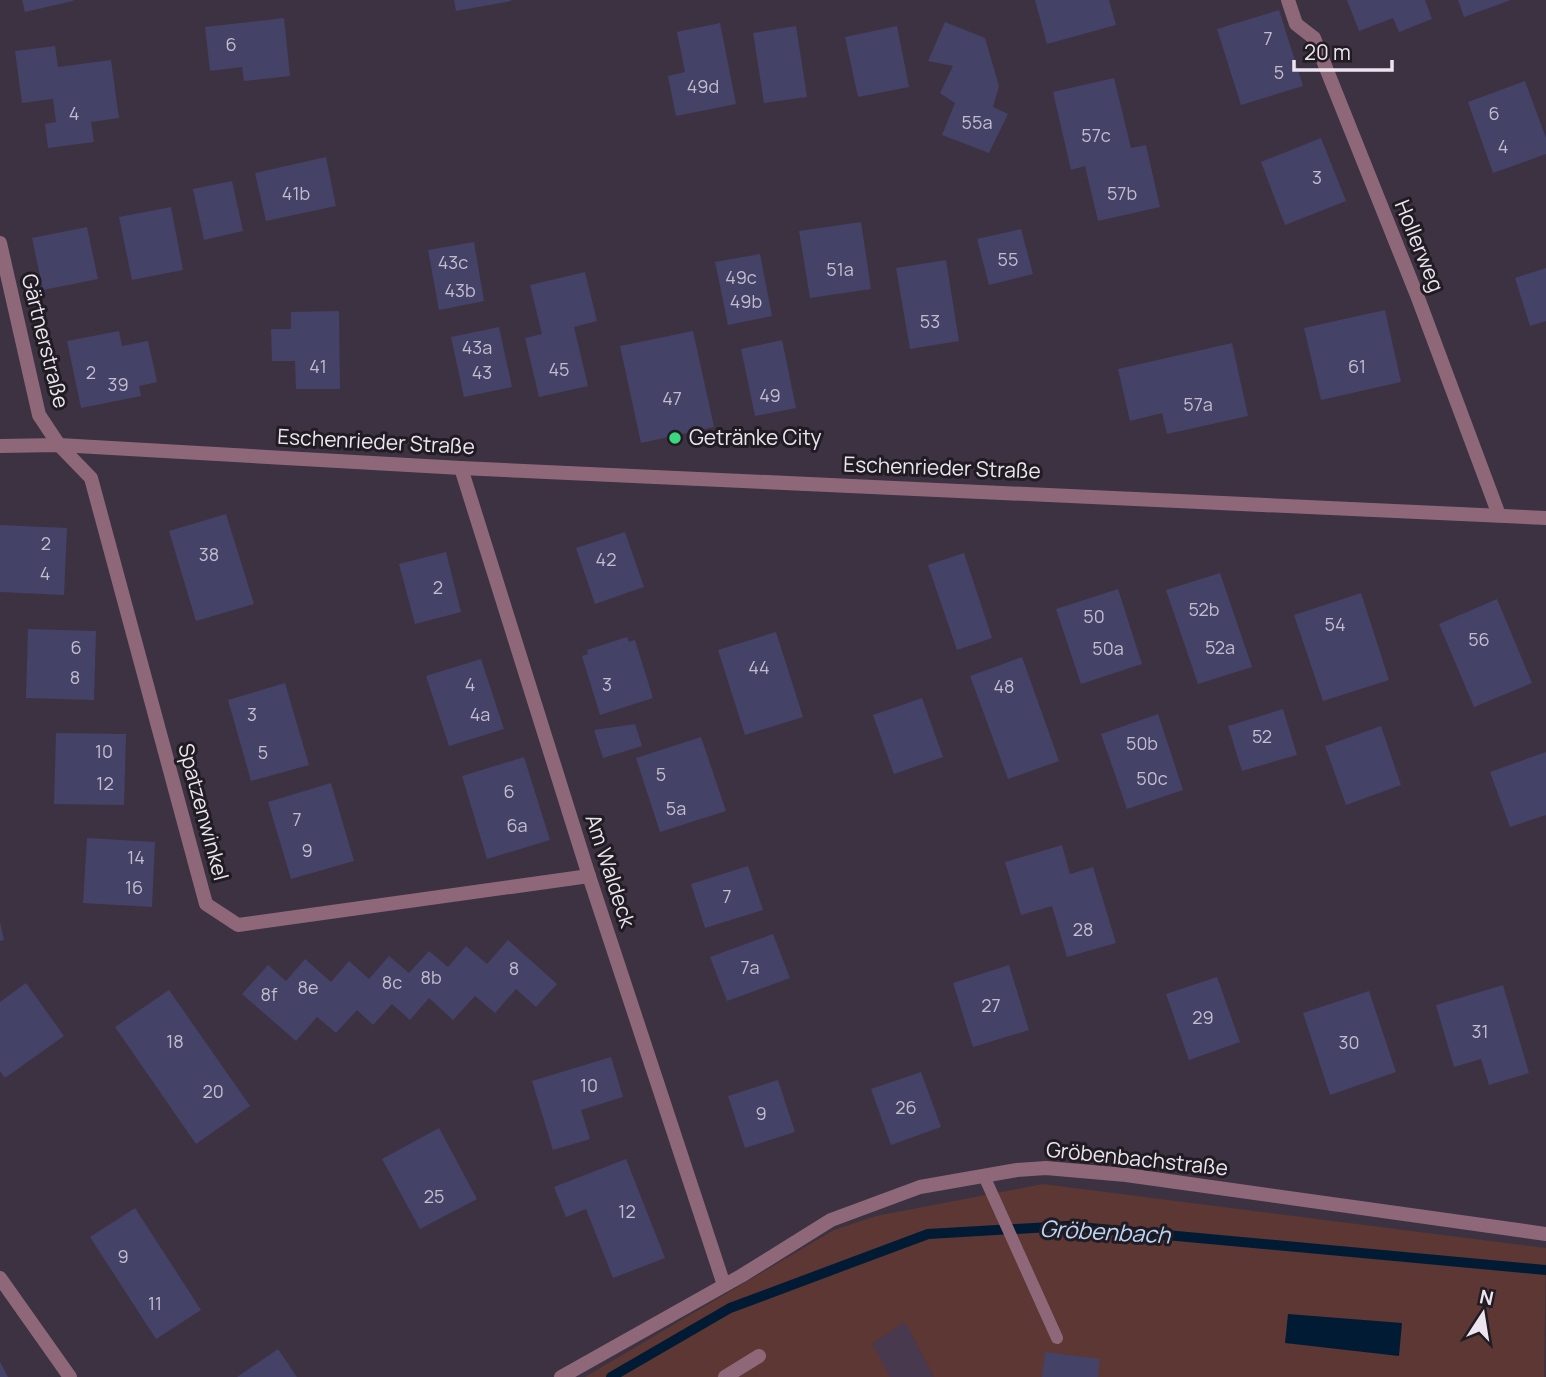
<svg xmlns="http://www.w3.org/2000/svg" width="1546" height="1377" viewBox="0 0 1546 1377" font-family="Manrope,sans-serif">
  <rect width="100%" height="100%" fill="#3d3241"/>
  <polygon fill="#49394e" points="905,1321 934,1377 813,1377 872,1344"/>
  <polygon fill="#5c3734" points="1043,1184 1546,1248 1544,1377 934,1377 905,1322 872,1344 890,1377 585,1377 834,1230 876,1216"/>
  <polygon fill="#021b35" points="1288,1314 1402,1323 1399,1356 1285,1343"/>
  <g fill="none" stroke-linecap="round" stroke-linejoin="round">
    <polyline stroke="#021b35" stroke-width="10" points="611,1377 730,1308 928,1234 1068,1226 1546,1270"/>
  </g>
  <g fill="#444267">
    <polygon points="22,0 73,0 73,1 25,12"/>
    <polygon points="454,0 511,0 511,1 456,11"/>
    <polygon points="1035,0 1109,0 1116,25 1047,44"/>
    <polygon points="1347,0 1425,0 1432,19 1399,32 1393,18 1359,31"/>
    <polygon points="1458,0 1511,0 1464,17"/>
    <polygon points="1279,10 1303,86 1241,105 1217,29"/>
    <polygon points="284,18 290,76 244,81 242,67 210,71 205,27"/>
    <polygon points="945,22 985,38 999,86 993,107 1008,114 989,153 942,135 955,103 940,93 953,66 928,61"/>
    <polygon points="720,23 736,104 676,116 668,76 685,72 677,32"/>
    <polygon points="796,26 807,97 764,103 753,33"/>
    <polygon points="897,26 909,87 858,97 845,37"/>
    <polygon points="55,46 58,67 111,60 119,118 91,122 94,142 48,148 45,124 56,122 53,99 22,103 15,51"/>
    <polygon points="1114,78 1131,148 1146,145 1160,207 1098,221 1085,166 1071,170 1053,92"/>
    <polygon points="1525,81 1546,138 1546,154 1493,173 1468,102"/>
    <polygon points="1321,138 1346,201 1285,225 1261,162"/>
    <polygon points="326,157 336,206 266,221 255,173"/>
    <polygon points="232,181 243,231 204,240 193,189"/>
    <polygon points="171,207 183,270 132,280 119,217"/>
    <polygon points="861,222 871,289 810,298 799,231"/>
    <polygon points="87,227 98,279 43,290 32,238"/>
    <polygon points="1021,229 1033,274 989,285 977,239"/>
    <polygon points="474,242 484,301 439,310 428,250"/>
    <polygon points="760,254 772,316 728,325 715,262"/>
    <polygon points="946,260 959,341 910,349 896,268"/>
    <polygon points="1546,268 1546,321 1530,326 1515,278"/>
    <polygon points="585,272 597,321 574,327 588,386 539,397 525,338 542,334 530,285"/>
    <polygon points="1385,310 1401,382 1321,400 1304,328"/>
    <polygon points="339,311 340,389 296,389 295,361 272,361 271,329 291,329 291,312"/>
    <polygon points="499,327 512,387 464,397 451,337"/>
    <polygon points="119,331 122,346 148,341 157,382 139,386 141,396 81,408 67,341"/>
    <polygon points="693,331 714,427 641,443 620,346"/>
    <polygon points="782,340 796,408 755,416 741,349"/>
    <polygon points="1232,343 1248,416 1167,434 1162,413 1130,421 1118,369"/>
    <polygon points="226,514 254,604 196,621 169,531"/>
    <polygon points="0,525 67,528 64,595 0,592"/>
    <polygon points="625,532 644,587 595,604 576,548"/>
    <polygon points="446,552 461,612 415,624 399,564"/>
    <polygon points="964,553 992,638 957,650 928,565"/>
    <polygon points="1220,573 1252,667 1198,684 1166,590"/>
    <polygon points="1118,589 1142,664 1081,684 1056,609"/>
    <polygon points="1361,593 1389,680 1323,701 1294,615"/>
    <polygon points="1497,599 1532,683 1474,707 1439,624"/>
    <polygon points="28,629 96,631 94,700 26,698"/>
    <polygon points="776,632 803,717 745,735 718,650"/>
    <polygon points="627,637 629,642 635,640 653,698 600,715 582,656 588,654 587,650"/>
    <polygon points="1022,657 1059,761 1008,779 970,676"/>
    <polygon points="481,659 504,729 449,746 426,676"/>
    <polygon points="285,683 309,765 251,781 228,700"/>
    <polygon points="922,698 943,757 894,774 873,715"/>
    <polygon points="1283,709 1297,755 1242,771 1228,726"/>
    <polygon points="1158,714 1183,790 1127,809 1101,734"/>
    <polygon points="635,724 642,746 603,758 594,730"/>
    <polygon points="1381,726 1401,785 1346,805 1325,746"/>
    <polygon points="56,733 126,734 124,805 54,804"/>
    <polygon points="701,737 726,811 660,832 636,758"/>
    <polygon points="1546,752 1546,815 1510,827 1490,772"/>
    <polygon points="524,757 550,840 487,859 462,776"/>
    <polygon points="331,783 354,861 291,879 268,802"/>
    <polygon points="87,838 155,842 152,907 83,903"/>
    <polygon points="1062,845 1070,874 1093,867 1116,943 1067,957 1052,906 1021,915 1005,862"/>
    <polygon points="748,866 763,910 705,928 691,884"/>
    <polygon points="0,922 4,940 0,941"/>
    <polygon points="773,934 790,978 727,1001 710,957"/>
    <polygon points="508,940 557,984 536,1007 516,989 495,1013 475,996 453,1020 429,998 410,1020 392,1004 373,1025 357,1010 336,1033 317,1017 296,1041 242,994 268,965 286,981 305,959 331,982 349,961 369,979 389,956 409,973 429,951 448,967 466,946 487,964"/>
    <polygon points="1009,965 1029,1030 973,1047 953,983"/>
    <polygon points="1217,977 1240,1042 1189,1060 1166,994"/>
    <polygon points="26,983 64,1036 5,1078 0,1071 0,1002"/>
    <polygon points="1503,985 1529,1073 1489,1085 1481,1059 1454,1067 1436,1005"/>
    <polygon points="169,990 250,1106 196,1144 115,1027"/>
    <polygon points="1369,991 1396,1072 1330,1095 1303,1013"/>
    <polygon points="611,1057 623,1097 581,1110 590,1139 553,1150 532,1081"/>
    <polygon points="921,1072 941,1127 891,1145 871,1089"/>
    <polygon points="778,1080 795,1132 745,1148 728,1096"/>
    <polygon points="439,1128 477,1199 420,1229 382,1159"/>
    <polygon points="626,1159 665,1258 613,1278 586,1209 566,1217 554,1187"/>
    <polygon points="135,1208 201,1310 156,1339 90,1237"/>
    <polygon points="278,1349 297,1377 237,1377"/>
    <polygon points="1045,1352 1100,1359 1098,1377 1042,1377"/>
    <polygon points="0,1362 8,1377 0,1377"/>
  </g>
  <g fill="none" stroke-linecap="round" stroke-linejoin="round">
    <polyline stroke="#8e6879" stroke-width="12" points="984,1176 1057,1338"/>
    <g stroke="#8e6879" stroke-width="14">
      <polyline points="1288,0 1296,24 1314,38 1418,298 1499,515"/>
      <polyline points="0,243 39,415 59,445 91,478 206,904 238,925 589,876"/>
      <polyline points="461,468 589,876 724,1285"/>
      <polyline points="0,1278 70,1377"/>
      <polyline points="561,1377 741,1276 831,1220 920,1187 1017,1170 1046,1168 1126,1175 1546,1234"/>
      <polyline points="725,1377 759,1356"/>
    </g>
    <polyline stroke="#8e6879" stroke-width="14" points="0,446 59,445 461,468 1546,518"/>
  </g>
  <circle fill="#3bd77f" stroke="#211c23" stroke-width="2.5" cx="675" cy="438" r="7"/>
  <g text-anchor="middle" stroke-width="6" stroke-linejoin="round" paint-order="stroke">
    <g font-size="18" fill="#c2bccd">
      <text x="1268" y="45">7</text>
      <text x="231" y="51">6</text>
      <text x="1279" y="79">5</text>
      <text x="703" y="93">49d</text>
      <text x="74" y="120">4</text>
      <text x="1494" y="120">6</text>
      <text x="977" y="129">55a</text>
      <text x="1096" y="142">57c</text>
      <text x="1503" y="153">4</text>
      <text x="1317" y="184">3</text>
      <text x="296" y="200">41b</text>
      <text x="1122" y="200">57b</text>
      <text x="1008" y="266">55</text>
      <text x="453" y="269">43c</text>
      <text x="840" y="276">51a</text>
      <text x="741" y="284">49c</text>
      <text x="460" y="297">43b</text>
      <text x="746" y="308">49b</text>
      <text x="930" y="328">53</text>
      <text x="477" y="354">43a</text>
      <text x="318" y="373">41</text>
      <text x="1357" y="373">61</text>
      <text x="559" y="376">45</text>
      <text x="91" y="379">2</text>
      <text x="482" y="379">43</text>
      <text x="118" y="391">39</text>
      <text x="770" y="402">49</text>
      <text x="672" y="405">47</text>
      <text x="1198" y="411">57a</text>
      <text x="46" y="550">2</text>
      <text x="209" y="561">38</text>
      <text x="606" y="566">42</text>
      <text x="45" y="580">4</text>
      <text x="438" y="594">2</text>
      <text x="1204" y="616">52b</text>
      <text x="1094" y="623">50</text>
      <text x="1335" y="631">54</text>
      <text x="1479" y="646">56</text>
      <text x="76" y="654">6</text>
      <text x="1220" y="654">52a</text>
      <text x="1108" y="655">50a</text>
      <text x="759" y="674">44</text>
      <text x="75" y="684">8</text>
      <text x="470" y="691">4</text>
      <text x="607" y="691">3</text>
      <text x="1004" y="693">48</text>
      <text x="252" y="721">3</text>
      <text x="480" y="721">4a</text>
      <text x="1262" y="743">52</text>
      <text x="1142" y="750">50b</text>
      <text x="104" y="758">10</text>
      <text x="263" y="759">5</text>
      <text x="661" y="781">5</text>
      <text x="1152" y="785">50c</text>
      <text x="105" y="790">12</text>
      <text x="509" y="798">6</text>
      <text x="676" y="815">5a</text>
      <text x="297" y="826">7</text>
      <text x="517" y="832">6a</text>
      <text x="307" y="857">9</text>
      <text x="136" y="864">14</text>
      <text x="134" y="894">16</text>
      <text x="727" y="903">7</text>
      <text x="1083" y="936">28</text>
      <text x="750" y="974">7a</text>
      <text x="514" y="975">8</text>
      <text x="431" y="984">8b</text>
      <text x="392" y="989">8c</text>
      <text x="308" y="994">8e</text>
      <text x="269" y="1001">8f</text>
      <text x="991" y="1012">27</text>
      <text x="1203" y="1024">29</text>
      <text x="1480" y="1038">31</text>
      <text x="175" y="1048">18</text>
      <text x="1349" y="1049">30</text>
      <text x="589" y="1092">10</text>
      <text x="213" y="1098">20</text>
      <text x="906" y="1114">26</text>
      <text x="761" y="1120">9</text>
      <text x="434" y="1203">25</text>
      <text x="627" y="1218">12</text>
      <text x="123" y="1263">9</text>
      <text x="155" y="1310">11</text>
    </g>
    <g font-size="21" fill="#ece5ef" stroke="#211c23">
      <text transform="translate(1419 246) rotate(68)" y="7">Hollerweg</text>
      <text transform="translate(45 341) rotate(76)" y="7">Gärtnerstraße</text>
      <text transform="translate(376 442) rotate(3)" y="7">Eschenrieder Straße</text>
      <text transform="translate(942 468) rotate(2)" y="7">Eschenrieder Straße</text>
      <text transform="translate(203 812) rotate(75)" y="7">Spatzenwinkel</text>
      <text transform="translate(610 871) rotate(72)" y="7">Am Waldeck</text>
      <text transform="translate(1137 1159) rotate(6)" y="7">Gröbenbachstraße</text>
    </g>
    <g font-size="21" fill="#ece5ef" stroke="#211c23" text-anchor="start">
      <text x="689" y="445">Getränke City</text>
    </g>
    <g font-size="23" font-style="italic" fill="#bad6f7" stroke="#211c23">
      <text transform="translate(1105 1232) rotate(3)" y="8">Gröbenbach</text>
    </g>
  </g>
  <g transform="translate(1483 1314) rotate(12)" stroke="#211c23" stroke-width="5" paint-order="stroke">
  <path d="M0-5L12 26L0 18L-12 26Z" fill="#ece5ef"/>
  <text y="-10" font-size="19" font-weight="bold" text-anchor="middle" fill="#ece5ef">N</text>
  </g>
  <path d="M1294 60v10h98v-10" fill="none" stroke="#ece5ef" stroke-width="3.5"/>
  <text x="1304" y="60" font-size="21" fill="#ece5ef" stroke="#211c23" stroke-width="5" paint-order="stroke">20 m</text>
</svg>
